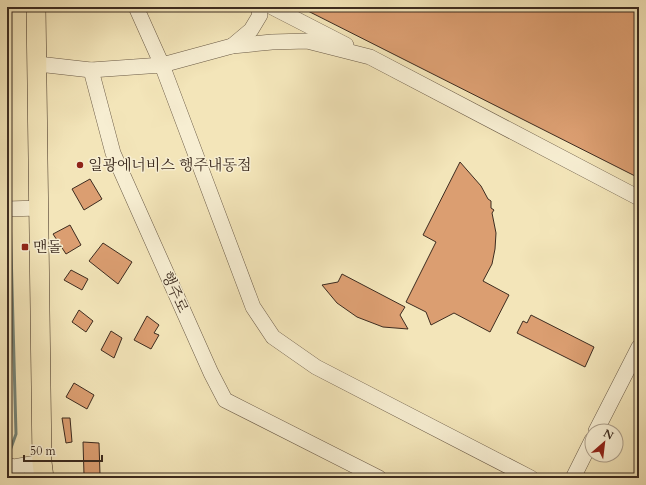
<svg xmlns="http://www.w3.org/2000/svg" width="646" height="485" viewBox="0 0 646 485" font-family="Cardo,'Noto Serif KR',serif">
  <rect width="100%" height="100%" fill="#f3e5b9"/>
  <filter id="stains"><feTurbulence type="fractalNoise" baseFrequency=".005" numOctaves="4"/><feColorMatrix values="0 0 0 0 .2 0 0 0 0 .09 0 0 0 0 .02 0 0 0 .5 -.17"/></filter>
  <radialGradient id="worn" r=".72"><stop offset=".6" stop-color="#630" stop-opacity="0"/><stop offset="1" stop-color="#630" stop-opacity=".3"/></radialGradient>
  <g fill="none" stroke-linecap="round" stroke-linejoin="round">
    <g stroke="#758477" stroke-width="3">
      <polyline points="7,92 10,205"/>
      <polyline points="7,459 16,434 10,213"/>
    </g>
  </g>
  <g fill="#db9e71" stroke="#3d2c20">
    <polygon points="300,7 639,7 639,178"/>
    <polygon points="460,162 481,186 488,199 491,201 491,208 494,210 492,213 496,233 495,249 492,264 483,281 509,295 490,332 454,313 431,325 426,312 406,302 436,242 423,235"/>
    <polygon points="90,179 102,199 84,210 72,189"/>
    <polygon points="70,225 81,245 66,254 53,234"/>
    <polygon points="103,243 132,262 118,284 89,261"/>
    <polygon points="71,270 88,279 82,290 64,280"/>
    <polygon points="342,274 405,307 400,315 408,329 383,327 357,317 337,303 322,285 338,282"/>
    <polygon points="79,310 93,321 86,332 72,322"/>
    <polygon points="531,315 594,347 585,367 517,333 523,321 527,323"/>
    <polygon points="147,316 159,325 154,333 159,335 151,349 134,340"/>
    <polygon points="111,331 122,338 114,358 101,350"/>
    <polygon points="74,383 94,395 87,409 66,397"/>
    <polygon points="62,418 70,418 72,442 66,443"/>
    <polygon points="83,442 99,443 100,475 84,475"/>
  </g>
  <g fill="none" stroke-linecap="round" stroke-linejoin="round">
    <defs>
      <g id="minor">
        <polyline points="136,7 162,65 232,46 272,42 307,41 370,57 639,198"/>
        <polyline points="272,7 346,45"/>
        <polyline points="232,46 251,30 260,15 258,7"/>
        <polyline points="38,64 91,70 113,153 211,373 225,400 379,478"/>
        <polyline points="91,70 162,65 253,307 273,337 316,367 531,478"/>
        <polyline points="7,209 39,208"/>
        <polyline points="596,431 639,347"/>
        <polyline points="7,465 14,467 42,462"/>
        <polyline points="30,478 42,462"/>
        <polyline points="573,478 592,440"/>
      </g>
      <polyline id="major" points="36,7 42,462 44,478"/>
    </defs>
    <use href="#minor" stroke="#6a5a46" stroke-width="16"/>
    <use href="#major" stroke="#3d2c20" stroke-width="20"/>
    <use href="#minor" stroke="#f7eed2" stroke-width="15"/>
    <use href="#major" stroke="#f3e5b9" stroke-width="19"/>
  </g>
  <g fill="#8f2418" stroke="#f7eed2" stroke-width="1.5">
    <circle cx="80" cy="165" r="4"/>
    <rect x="21" y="243" width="8" height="8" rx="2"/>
  </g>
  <g text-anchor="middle" stroke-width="3" stroke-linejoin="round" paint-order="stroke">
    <g font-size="15" fill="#3d2c20" stroke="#f7eed2" text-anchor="start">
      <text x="88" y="170">일광에너비스 행주내동점</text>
      <text x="33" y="252">맨돌</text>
    </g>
    <g font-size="15" fill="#3d2c20" stroke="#f7eed2">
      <text transform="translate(175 292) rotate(66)" y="5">행주로</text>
    </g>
  </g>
  <rect width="646" height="485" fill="none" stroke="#f3e5b9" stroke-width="24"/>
  <rect x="8" y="8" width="630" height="469" fill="none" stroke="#3d2c20" stroke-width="2"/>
  <rect x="12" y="12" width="622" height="461" fill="none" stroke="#3d2c20"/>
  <g transform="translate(604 443) rotate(28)"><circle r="19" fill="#f7eed2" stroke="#ada08b"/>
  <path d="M0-3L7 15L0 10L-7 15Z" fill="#8f2418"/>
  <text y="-6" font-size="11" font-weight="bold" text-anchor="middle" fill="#3d2c20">N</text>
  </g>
  <path d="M24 455v6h78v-6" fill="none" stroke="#3d2c20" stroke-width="2"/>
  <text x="30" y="455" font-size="12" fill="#3d2c20" stroke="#f7eed2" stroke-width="3" paint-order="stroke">50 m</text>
  <rect width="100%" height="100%" filter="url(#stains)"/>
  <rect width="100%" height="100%" fill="url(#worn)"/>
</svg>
